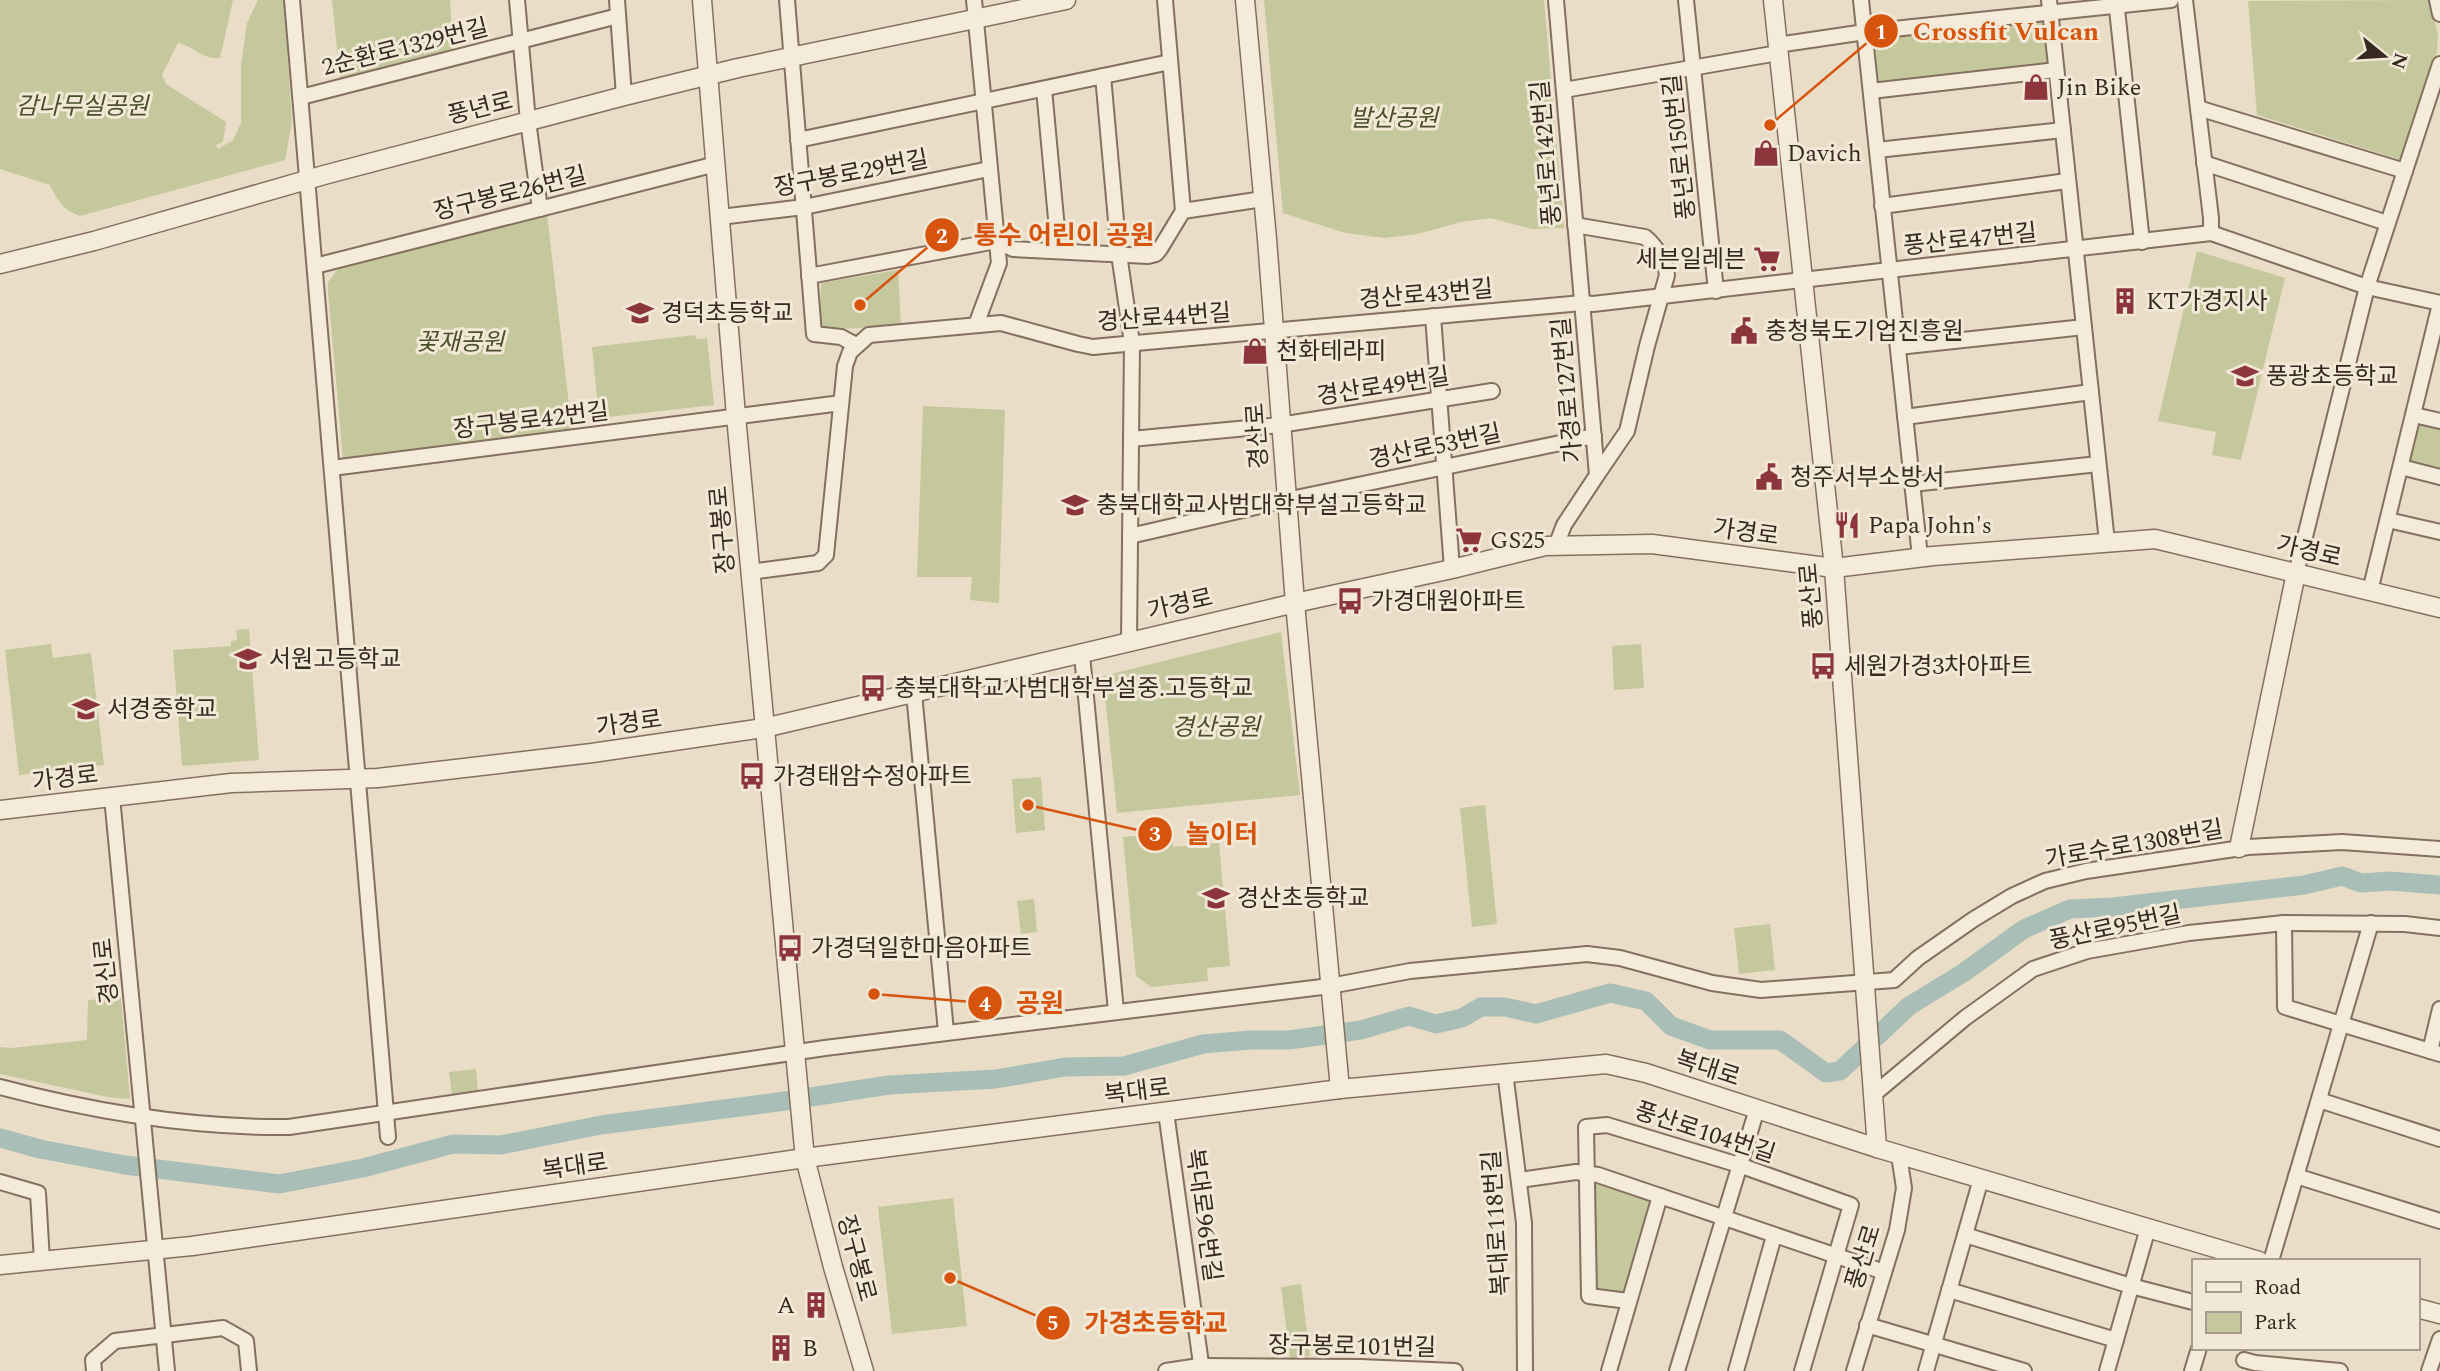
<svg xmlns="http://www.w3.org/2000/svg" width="2440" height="1371" viewBox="0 0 2440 1371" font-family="Spectral,'Noto Sans KR',serif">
  <rect width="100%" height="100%" fill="#eaddc7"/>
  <g fill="#c5c79c">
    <path d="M 0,0 L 233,0 L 220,58 C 203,60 194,46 178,43 L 162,75 L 166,84 L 226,122 L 223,142 L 216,145 L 218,149 L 233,140 L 241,123 L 241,65 L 247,23 L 258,0 L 284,0 L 292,122 L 285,160 L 80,216 C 63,210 58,201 50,185 L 0,169 Z"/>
    <polygon points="332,0 450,0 453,50 340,79"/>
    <polygon points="1264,0 1544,0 1564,228 1532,229 1491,218 1461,222 1418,234 1384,238 1345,233 1283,213"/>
    <polygon points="2430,0 2438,35 2437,52 2401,160 2257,115 2248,1"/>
    <polygon points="2045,19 2050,64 1876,85 1870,37"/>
    <polygon points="547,214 572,431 343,459 328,291 328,282 339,268"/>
    <polygon points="2197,251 2285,278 2241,460 2212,455 2216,432 2158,421"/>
    <polygon points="898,270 901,326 820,330 821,283"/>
    <polygon points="695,335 696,339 707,338 714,405 599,418 592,347"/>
    <polygon points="923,406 1005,410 999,603 970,600 972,577 917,577"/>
    <polygon points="2422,420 2440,425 2440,472 2412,465 2408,459 2416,423"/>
    <polygon points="249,629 259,760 182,766 173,650 231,646 231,641 237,640 236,630"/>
    <polygon points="1281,632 1300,795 1117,813 1103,676"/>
    <polygon points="51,644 53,658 91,653 104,765 19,775 5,650"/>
    <polygon points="1641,644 1644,688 1614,690 1612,646"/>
    <polygon points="1041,777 1045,830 1016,833 1012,779"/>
    <polygon points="1485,805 1497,924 1472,927 1460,808"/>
    <polygon points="1171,833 1173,847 1219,843 1230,966 1207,968 1208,981 1151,987 1136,976 1123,837"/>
    <polygon points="1034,899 1037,932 1021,934 1017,901"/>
    <polygon points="1770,924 1775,970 1739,974 1734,928"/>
    <polygon points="121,998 130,1099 108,1097 0,1074 0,1047 11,1048 87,1040 88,1000"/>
    <polygon points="476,1069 478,1091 452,1095 449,1072"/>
    <polygon points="1591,1178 1654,1199 1624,1296 1595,1293"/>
    <polygon points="953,1198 967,1326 892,1334 878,1207"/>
    <polygon points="1301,1284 1310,1356 1290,1358 1281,1287"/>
  </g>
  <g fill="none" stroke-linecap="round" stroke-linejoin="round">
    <polyline stroke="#a8beb6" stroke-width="19" points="0,1138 40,1149 125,1165 279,1184 363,1168 453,1144 501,1145 601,1125 778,1102 889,1085 996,1079 1065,1067 1124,1066 1203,1044 1251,1040 1289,1040 1361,1030 1409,1016 1436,1024 1462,1018 1481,1007 1505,1007 1536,1014 1610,993 1646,1001 1671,1026 1710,1040 1780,1040 1826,1073 1840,1071 1909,1006 1963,973 2024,929 2070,909 2113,907 2304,885 2342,876 2361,883 2390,881 2440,885"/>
    <defs>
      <g id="minor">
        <polyline points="292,0 388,1137"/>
        <polyline points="517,0 528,121 540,209"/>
        <polyline points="617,0 624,96"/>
        <polyline points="787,0 814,334 841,337 856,345"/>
        <polyline points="974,0 999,263 976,325"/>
        <polyline points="1165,0 1183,211"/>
        <polyline points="1556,0 1597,475 1564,525 1556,546"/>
        <polyline points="1686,0 1716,291"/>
        <polyline points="1861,0 1920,557"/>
        <polyline points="2049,0 2107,542"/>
        <polyline points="2116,0 2142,242"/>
        <polyline points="2185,0 2211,218 2211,233"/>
        <polyline points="2437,0 2440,14"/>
        <polyline points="1777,45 1865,32 2171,0"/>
        <polyline points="1103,76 1119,254 1132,343 1129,642"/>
        <polyline points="1044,89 1059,251"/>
        <polyline points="1564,90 1778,53"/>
        <polyline points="1871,91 2056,70"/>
        <polyline points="301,97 618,16"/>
        <polyline points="2198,108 2405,171"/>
        <polyline points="798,140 1170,62"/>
        <polyline points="1877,150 2063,130"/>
        <polyline points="2204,163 2387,223"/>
        <polyline points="1882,206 2067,181"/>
        <polyline points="720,217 804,207 989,169"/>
        <path d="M 1575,225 L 1645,237 C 1656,246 1665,261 1667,275 L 1647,346 L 1627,431 L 1597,475"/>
        <polyline points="315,266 716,164"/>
        <polyline points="809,276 996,241 1013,249 1148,256 1156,254 1160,249 1183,211 1263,199"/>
        <polyline points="1433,316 1452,569"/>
        <polyline points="1898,347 2084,327"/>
        <polyline points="2414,415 2440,421"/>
        <polyline points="1905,417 2091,392"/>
        <polyline points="1131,439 1280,425 1492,391"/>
        <polyline points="2401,467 2440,477"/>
        <polyline points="332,468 841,403"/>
        <polyline points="1912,484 2098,464"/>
        <polyline points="2388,520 2440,532"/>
        <polyline points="1130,536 1286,500 1594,436"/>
        <polyline points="750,572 818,563 826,555 845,366 850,352 869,335 1001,323 1078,344 1093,347 1114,345 1582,303 1593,304 2211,233 2367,287 2440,303"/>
        <polyline points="2296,573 2367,287 2440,64"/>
        <polyline points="2370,591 2440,304"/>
        <polyline points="1082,655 1116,1011"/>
        <polyline points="914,693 946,1032"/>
        <polyline points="112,797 167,1371"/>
        <polyline points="2284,923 2285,1007 2440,1054"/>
        <polyline points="2430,1051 2440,1009"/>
        <polyline points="1505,1072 1524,1223 1525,1371"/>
        <path d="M 0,1087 C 94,1112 192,1128 289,1127 L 825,1048 L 1330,986 L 1410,971 L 1587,954 L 1620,958 L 1712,983 L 1761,990 L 1894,980 L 1918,958 L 1974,919 L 2012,896 L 2045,881 L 2086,871 L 2248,847 L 2342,842 L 2440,849"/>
        <polyline points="1873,1095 1965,1018 2033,969 2087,951 2189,933 2284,923 2405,924 2440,928"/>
        <polyline points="2319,1100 2440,1139"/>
        <polyline points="1166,1112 1202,1371"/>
        <polyline points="2296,1176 2440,1221"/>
        <polyline points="1520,1180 1576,1172 1598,1175 1884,1272"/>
        <polyline points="0,1182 38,1193 42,1261"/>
        <polyline points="1965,1235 2131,1286 2193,1302"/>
        <polyline points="2271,1261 2371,923"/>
        <polyline points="1949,1290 2116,1340"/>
        <polyline points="1628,1301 1589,1296 1586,1127 1607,1125 1739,1165 1851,1205 1802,1371"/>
        <polyline points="1867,1325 2024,1371"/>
        <polyline points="2244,1360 2255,1363 2340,1371"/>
        <polyline points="94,1371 93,1360 115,1341 223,1328 246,1341 249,1371"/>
        <polyline points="1166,1371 1199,1366 1360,1367 1455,1371"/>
        <polyline points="1609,1371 1660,1196"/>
        <polyline points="1677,1371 1757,1109"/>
        <polyline points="1736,1371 1774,1236"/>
        <polyline points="1854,1371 1897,1230 1904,1188 1899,1155"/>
        <polyline points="1926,1371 1981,1179"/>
        <polyline points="2107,1371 2148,1228"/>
        <polyline points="2192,1371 2199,1348"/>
        <polyline points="2429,1371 2440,1339"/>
      </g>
      <g id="tertiary">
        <polyline points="702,0 736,416 803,1138 805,1158 833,1267 864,1371"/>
        <polyline points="1245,0 1267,239 1295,603 1340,1089"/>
        <polyline points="1773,0 1834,568 1877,1148"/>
        <polyline points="0,264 94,241 324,175 624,96 738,68 1066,0"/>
        <polyline points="0,810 231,783 378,778 592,753 764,728 1295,603 1452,569 1545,546 1652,544 1834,568 1933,556 2155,539 2440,608"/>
        <polyline points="2239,848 2296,573"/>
        <polyline points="0,1265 192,1246 805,1158 1340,1089 1606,1064 1646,1073 1877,1148 2259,1261"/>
        <polyline points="2417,1308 2440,1314"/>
      </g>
    </defs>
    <use href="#minor" stroke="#84705e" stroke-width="18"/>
    <use href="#tertiary" stroke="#84705e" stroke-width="21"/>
    <use href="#minor" stroke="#f5ebda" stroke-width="14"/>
    <use href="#tertiary" stroke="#f5ebda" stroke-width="18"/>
  </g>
  <defs>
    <symbol id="shop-bare" viewBox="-9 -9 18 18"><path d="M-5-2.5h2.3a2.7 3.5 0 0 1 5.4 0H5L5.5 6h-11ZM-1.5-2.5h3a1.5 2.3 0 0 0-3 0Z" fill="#8c353b" stroke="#f2e8d6" stroke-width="2.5" paint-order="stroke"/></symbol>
    <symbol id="supermarket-bare" viewBox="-9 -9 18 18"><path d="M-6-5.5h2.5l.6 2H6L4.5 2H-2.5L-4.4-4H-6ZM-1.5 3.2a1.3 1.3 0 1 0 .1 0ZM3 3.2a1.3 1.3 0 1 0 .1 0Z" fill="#8c353b" stroke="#f2e8d6" stroke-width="2.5" paint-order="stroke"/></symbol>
    <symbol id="building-bare" viewBox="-9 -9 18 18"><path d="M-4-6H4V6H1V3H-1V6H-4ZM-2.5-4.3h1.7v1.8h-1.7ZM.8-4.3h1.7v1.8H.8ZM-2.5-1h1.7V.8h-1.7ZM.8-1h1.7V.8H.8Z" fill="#8c353b" stroke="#f2e8d6" stroke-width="2.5" paint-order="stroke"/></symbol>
    <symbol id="school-bare" viewBox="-9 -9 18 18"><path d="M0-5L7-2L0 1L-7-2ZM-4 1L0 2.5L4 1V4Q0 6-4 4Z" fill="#8c353b" stroke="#f2e8d6" stroke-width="2.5" paint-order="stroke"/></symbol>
    <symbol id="civic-bare" viewBox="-9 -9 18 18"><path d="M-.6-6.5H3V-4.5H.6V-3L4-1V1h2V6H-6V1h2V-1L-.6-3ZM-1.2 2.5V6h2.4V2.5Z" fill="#8c353b" stroke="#f2e8d6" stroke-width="2.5" paint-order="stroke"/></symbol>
    <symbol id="restaurant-bare" viewBox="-9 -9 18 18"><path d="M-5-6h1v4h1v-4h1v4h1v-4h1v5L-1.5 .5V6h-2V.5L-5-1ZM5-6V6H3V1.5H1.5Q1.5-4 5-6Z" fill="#8c353b" stroke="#f2e8d6" stroke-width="2.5" paint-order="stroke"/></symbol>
    <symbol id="bus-bare" viewBox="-9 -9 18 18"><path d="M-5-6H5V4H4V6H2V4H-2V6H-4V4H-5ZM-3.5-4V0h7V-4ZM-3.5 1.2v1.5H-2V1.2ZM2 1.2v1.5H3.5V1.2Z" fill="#8c353b" stroke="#f2e8d6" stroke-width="2.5" paint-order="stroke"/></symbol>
  </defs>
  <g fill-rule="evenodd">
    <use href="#shop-bare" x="2017" y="68" width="38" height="38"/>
    <use href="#shop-bare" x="1747" y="134" width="38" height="38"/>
    <use href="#supermarket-bare" x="1748" y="240" width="38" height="38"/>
    <use href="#building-bare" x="2106" y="282" width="38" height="38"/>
    <use href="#school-bare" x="621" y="294" width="38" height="38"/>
    <use href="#civic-bare" x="1725" y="312" width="38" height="38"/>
    <use href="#shop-bare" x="1236" y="332" width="38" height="38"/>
    <use href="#school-bare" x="2226" y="357" width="38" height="38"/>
    <use href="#civic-bare" x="1750" y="458" width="38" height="38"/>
    <use href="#school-bare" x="1056" y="486" width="38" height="38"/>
    <use href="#restaurant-bare" x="1828" y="506" width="38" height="38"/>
    <use href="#supermarket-bare" x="1450" y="521" width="38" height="38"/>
    <use href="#bus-bare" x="1331" y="582" width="38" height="38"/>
    <use href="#school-bare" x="229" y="640" width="38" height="38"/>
    <use href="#bus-bare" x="1804" y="647" width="38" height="38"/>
    <use href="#bus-bare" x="854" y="669" width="38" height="38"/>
    <use href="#school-bare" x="67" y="690" width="38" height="38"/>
    <use href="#bus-bare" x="733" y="757" width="38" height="38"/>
    <use href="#school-bare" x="1197" y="879" width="38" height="38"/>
    <use href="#bus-bare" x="771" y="929" width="38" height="38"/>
    <use href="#building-bare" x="797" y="1286" width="38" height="38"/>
    <use href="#building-bare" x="762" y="1329" width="38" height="38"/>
  </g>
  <g text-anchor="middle" stroke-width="6" stroke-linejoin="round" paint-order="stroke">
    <g font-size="24" fill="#362921" stroke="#f2e8d6">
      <text transform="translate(405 47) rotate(-14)" y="8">2순환로1329번길</text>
      <text transform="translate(480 108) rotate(-14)" y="8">풍년로</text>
      <text transform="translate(1679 147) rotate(-96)" y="8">풍년로150번길</text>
      <text transform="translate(1546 153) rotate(-95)" y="8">풍년로142번길</text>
      <text transform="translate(851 173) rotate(-11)" y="8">장구봉로29번길</text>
      <text transform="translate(510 193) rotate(-14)" y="8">장구봉로26번길</text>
      <text transform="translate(1970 239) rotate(-6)" y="8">풍산로47번길</text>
      <text transform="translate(1426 294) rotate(-5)" y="8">경산로43번길</text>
      <text transform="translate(1164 317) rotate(-4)" y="8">경산로44번길</text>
      <text transform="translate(1383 386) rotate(-9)" y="8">경산로49번길</text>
      <text transform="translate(1567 390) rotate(-95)" y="8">가경로127번길</text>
      <text transform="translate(531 420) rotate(-7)" y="8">장구봉로42번길</text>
      <text transform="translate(1257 436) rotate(-94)" y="8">경산로</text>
      <text transform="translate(1435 446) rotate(-12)" y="8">경산로53번길</text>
      <text transform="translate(722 530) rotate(-95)" y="8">장구봉로</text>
      <text transform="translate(1746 532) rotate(8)" y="8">가경로</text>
      <text transform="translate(2309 551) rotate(13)" y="8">가경로</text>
      <text transform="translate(1811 596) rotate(-95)" y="8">풍산로</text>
      <text transform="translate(1180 604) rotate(-13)" y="8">가경로</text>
      <text transform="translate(629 723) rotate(-8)" y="8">가경로</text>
      <text transform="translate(65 778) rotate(-7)" y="8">가경로</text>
      <text transform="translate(2134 844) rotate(-10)" y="8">가로수로1308번길</text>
      <text transform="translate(2115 927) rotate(-12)" y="8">풍산로95번길</text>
      <text transform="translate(106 971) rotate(-96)" y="8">경신로</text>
      <text transform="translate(1708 1068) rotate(18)" y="8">복대로</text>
      <text transform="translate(1137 1091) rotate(-7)" y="8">복대로</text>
      <text transform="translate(1705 1132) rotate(18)" y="8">풍산로104번길</text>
      <text transform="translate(575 1166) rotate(-8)" y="8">복대로</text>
      <text transform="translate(1204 1215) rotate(82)" y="8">복대로96번길</text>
      <text transform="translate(1496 1223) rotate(-94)" y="8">복대로118번길</text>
      <text transform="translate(1863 1257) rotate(-73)" y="8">풍산로</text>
      <text transform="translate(857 1258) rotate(75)" y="8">장구봉로</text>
      <text transform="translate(1352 1346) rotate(1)" y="8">장구봉로101번길</text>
    </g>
    <g font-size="24" fill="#362921" stroke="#f2e8d6" text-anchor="start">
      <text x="2057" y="95">Jin Bike</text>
      <text x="1787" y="161">Davich</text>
      <text x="1746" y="267" text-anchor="end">세븐일레븐</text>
      <text x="2146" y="309">KT가경지사</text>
      <text x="661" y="321">경덕초등학교</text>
      <text x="1765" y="339">충청북도기업진흥원</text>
      <text x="1276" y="359">천화테라피</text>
      <text x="2266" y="384">풍광초등학교</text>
      <text x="1790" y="485">청주서부소방서</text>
      <text x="1096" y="513">충북대학교사범대학부설고등학교</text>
      <text x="1868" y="533">Papa John's</text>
      <text x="1490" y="548">GS25</text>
      <text x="1371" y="609">가경대원아파트</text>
      <text x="269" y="667">서원고등학교</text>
      <text x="1844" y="674">세원가경3차아파트</text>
      <text x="894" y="696">충북대학교사범대학부설중.고등학교</text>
      <text x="107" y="717">서경중학교</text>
      <text x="773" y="784">가경태암수정아파트</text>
      <text x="1237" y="906">경산초등학교</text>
      <text x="811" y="956">가경덕일한마음아파트</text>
      <text x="795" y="1313" text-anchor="end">A</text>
      <text x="802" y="1356">B</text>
    </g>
    <g font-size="24" font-style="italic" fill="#495029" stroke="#f2e8d6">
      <text x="82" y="114">감나무실공원</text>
      <text x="1394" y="126">발산공원</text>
      <text x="460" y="350">꽃재공원</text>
      <text x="1216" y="735">경산공원</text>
    </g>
  </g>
  <path fill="none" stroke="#d6540e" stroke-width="2.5" d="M1770 125L1881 31M860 305L942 235M1028 805L1155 834M874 994L985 1003M950 1278L1053 1323"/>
  <g fill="#d6540e" stroke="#f2e8d6" stroke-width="2.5">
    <circle cx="1770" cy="125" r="7"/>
    <circle cx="860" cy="305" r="7"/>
    <circle cx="1028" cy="805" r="7"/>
    <circle cx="874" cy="994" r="7"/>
    <circle cx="950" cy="1278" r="7"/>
    <circle cx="1881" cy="31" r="18"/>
    <circle cx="942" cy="235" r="18"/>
    <circle cx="1155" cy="834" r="18"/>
    <circle cx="985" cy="1003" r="18"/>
    <circle cx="1053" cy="1323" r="18"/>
  </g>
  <g font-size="21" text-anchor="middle" font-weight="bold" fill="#fff">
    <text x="1881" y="39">1</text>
    <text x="942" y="243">2</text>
    <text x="1155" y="841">3</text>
    <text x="985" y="1011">4</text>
    <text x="1053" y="1330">5</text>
  </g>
  <g font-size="26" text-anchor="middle" font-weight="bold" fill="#d6540e" stroke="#f2e8d6" stroke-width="6" stroke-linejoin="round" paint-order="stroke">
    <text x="2006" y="40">Crossfit Vulcan</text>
    <text x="1064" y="244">통수 어린이 공원</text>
    <text x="1222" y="843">놀이터</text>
    <text x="1040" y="1012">공원</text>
    <text x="1156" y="1332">가경초등학교</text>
  </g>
  <rect x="2192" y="1259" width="228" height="91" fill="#f2e8d6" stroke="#a79c8e" stroke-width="2"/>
  <rect x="2206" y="1282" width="35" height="10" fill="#f5ebda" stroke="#a79c8e" stroke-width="2"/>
  <text x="2254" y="1294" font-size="21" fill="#362921">Road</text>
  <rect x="2206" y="1312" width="35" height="21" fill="#c5c79c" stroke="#a79c8e" stroke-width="2"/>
  <text x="2254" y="1329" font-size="21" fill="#362921">Park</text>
  <g transform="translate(2384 56) rotate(108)" stroke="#f2e8d6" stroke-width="5" paint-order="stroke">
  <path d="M0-5L12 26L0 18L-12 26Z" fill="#362921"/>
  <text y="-10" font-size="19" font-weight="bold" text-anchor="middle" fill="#362921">N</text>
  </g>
</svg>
